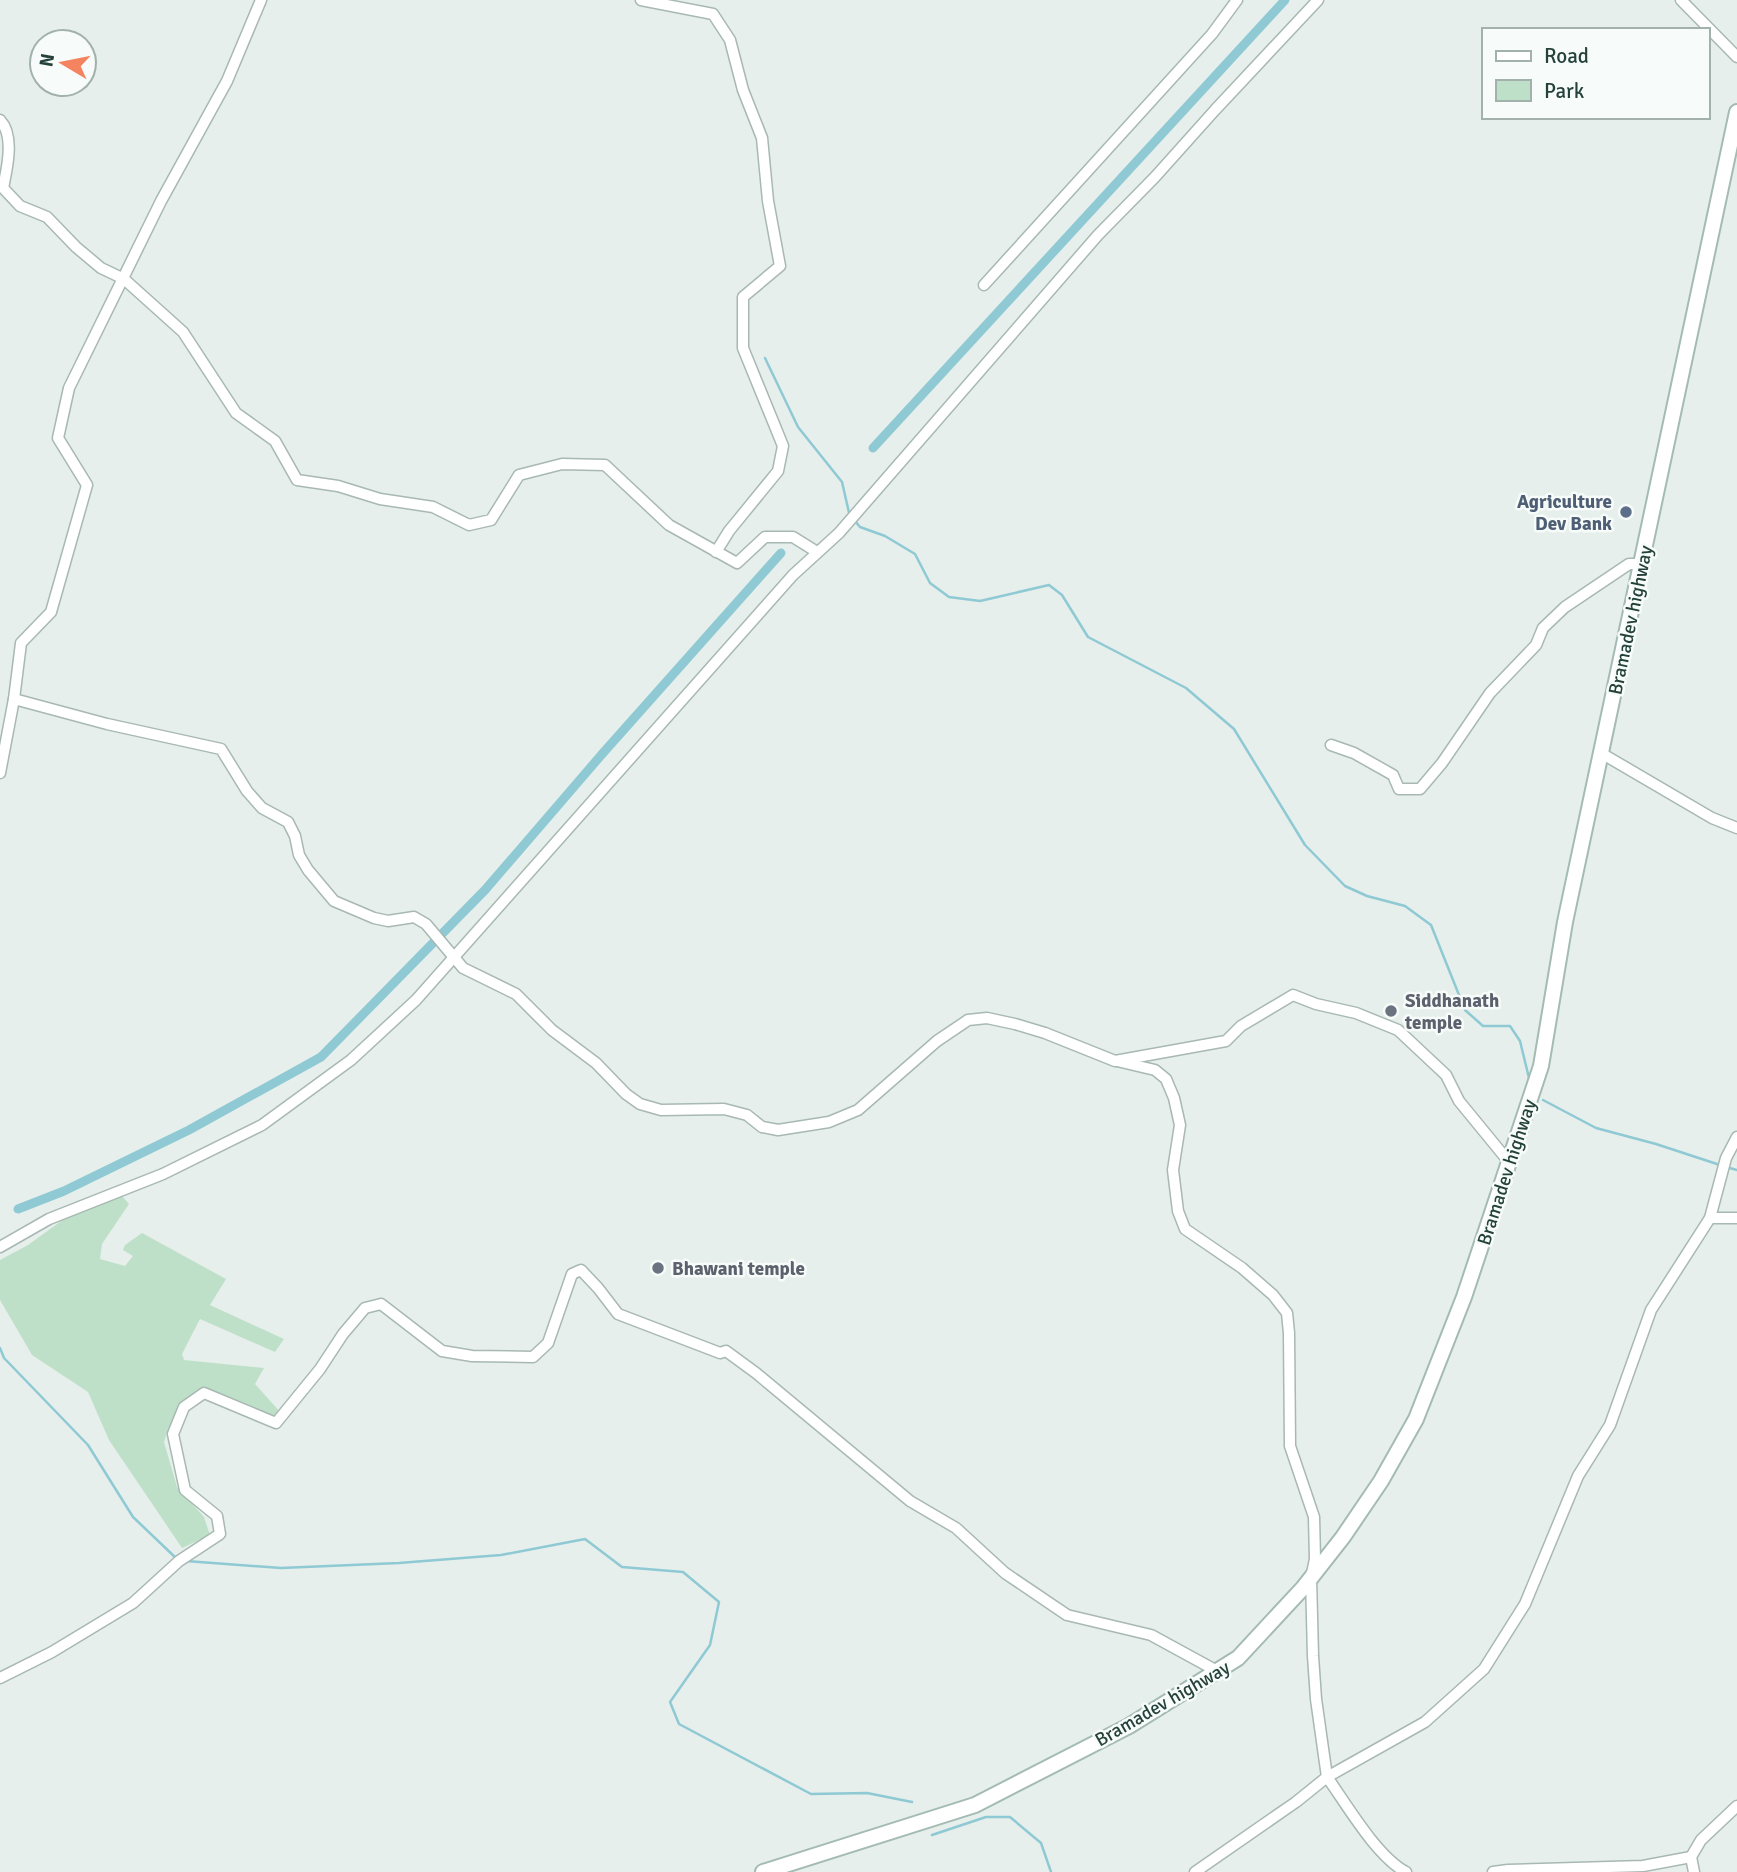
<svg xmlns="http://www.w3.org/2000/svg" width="1737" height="1872" viewBox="0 0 1737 1872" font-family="Signika,sans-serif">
  <rect width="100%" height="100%" fill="#e6efeb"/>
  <polygon fill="#bfe0c8" points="122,1196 129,1204 102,1244 100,1259 125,1266 133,1256 123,1250 125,1245 142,1233 226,1279 210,1305 284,1339 275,1352 200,1319 182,1354 184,1360 264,1368 255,1384 282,1414 275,1420 203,1390 184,1405 168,1429 164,1442 177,1487 204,1517 210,1535 182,1548 109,1440 88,1392 32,1355 0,1300 0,1260 28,1245 64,1219"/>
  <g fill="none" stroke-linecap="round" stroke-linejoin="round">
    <g stroke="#8ec9d4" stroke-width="2.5">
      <polyline points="765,358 798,427 842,482 850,517"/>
      <polyline points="855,521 860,527 885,536 915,554 930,583 949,597 980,601 1049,585 1062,595 1088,637 1186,688 1234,729 1305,845 1345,886 1367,896 1405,906 1431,925 1465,1010 1483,1026 1510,1026 1520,1041 1529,1078"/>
      <polyline points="1543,1100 1596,1128 1656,1144 1720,1165"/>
      <polyline points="1726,1167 1737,1170"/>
      <polyline points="0,1348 4,1358 88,1445 133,1517 177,1559"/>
      <polyline points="186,1561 281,1568 399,1563 501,1555 585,1539 622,1567 683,1572 719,1602 710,1645 670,1702 679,1724 811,1794 867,1793 912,1802"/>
      <polyline points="932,1835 986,1817 1010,1817 1041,1843 1051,1872"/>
    </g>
    <g stroke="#8ec9d4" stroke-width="9">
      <polyline points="873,448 1285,0"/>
      <polyline points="18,1209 64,1191 189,1130 321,1057 485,890 603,753 781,553"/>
    </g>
    <defs>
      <g id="street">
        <polyline points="641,0 713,14 730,40 743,90 762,138 768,201 780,266 743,297 743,348 783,446 778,471 729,531 716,552"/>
        <polyline points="1681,0 1737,57"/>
        <path d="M 0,120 C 15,136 7,168 3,188 L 20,206 L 47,217 L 76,247 L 101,268 L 124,279 L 183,332 L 236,413 L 275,441 L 297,480 L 338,486 L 380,499 L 433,507 L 469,525 L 491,520 L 519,475 L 562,464 L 605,465 L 669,525 L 737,563 L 765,537 L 793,537 L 817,552"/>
        <polyline points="984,285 1212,34 1237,0"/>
        <polyline points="14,699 107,724 221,749 247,791 262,808 288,822 295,836 299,855 308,870 334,901 374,918 388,921 414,917 426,924 463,968 516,994 552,1030 596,1063 626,1094 640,1104 661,1110 724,1109 747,1115 762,1127 778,1130 829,1122 858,1110 937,1041 968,1020 987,1018 1015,1024 1045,1033 1115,1061 1226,1041 1241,1026 1293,995 1316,1004 1356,1013 1398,1030 1446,1075 1459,1101 1509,1162"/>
        <polyline points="1331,745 1354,753 1393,775 1399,789 1420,789 1442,763 1490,693 1536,645 1543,628 1565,607 1629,564 1641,564"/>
        <polyline points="1601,753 1712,818 1737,828"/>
        <polyline points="0,773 14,699 21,643 51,612 87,485 58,438 69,388 161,201 227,81 261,0"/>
        <path d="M 1117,1061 L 1155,1070 L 1166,1079 L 1174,1098 L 1180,1125 L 1173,1170 L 1178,1211 L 1185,1229 L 1242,1268 L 1273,1295 L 1287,1313 L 1289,1333 L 1290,1446 L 1314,1517 L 1315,1559 L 1311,1578 L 1313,1656 L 1316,1699 L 1327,1777 C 1347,1805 1377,1857 1406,1872"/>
        <polyline points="1710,1218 1737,1218"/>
        <polyline points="0,1247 49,1219 163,1174 262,1125 351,1060 416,1000 793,575 839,533 1098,235 1155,177 1215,110 1318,0"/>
        <polyline points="0,1678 52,1652 133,1603 179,1561 220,1534 217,1516 185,1490 173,1434 184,1407 204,1393 276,1423 320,1369 343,1334 365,1308 381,1304 442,1351 472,1356 533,1357 548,1343 572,1274 581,1270 598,1288 618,1314 720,1353 726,1351 756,1373 910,1501 956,1528 1005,1573 1067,1615 1151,1635 1217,1671"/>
        <polyline points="1691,1857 1701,1840 1737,1806"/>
        <polyline points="1195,1872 1296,1802 1327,1777 1425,1722 1484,1669 1525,1604 1578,1476 1610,1425 1651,1310 1710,1218 1726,1158 1737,1137"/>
        <polyline points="1493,1872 1508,1870 1643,1866 1691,1857 1694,1872"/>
      </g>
      <polyline id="secondary" points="763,1872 975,1805 1129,1726 1238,1658 1303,1588 1343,1537 1381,1481 1416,1419 1464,1297 1541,1066 1565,922 1737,112"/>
    </defs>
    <use href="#street" stroke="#a8b8b2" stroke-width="13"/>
    <use href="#secondary" stroke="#a4bbb3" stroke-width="18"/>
    <use href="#street" stroke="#fff" stroke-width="10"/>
    <use href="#secondary" stroke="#fff" stroke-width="14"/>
  </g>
  <circle fill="#5c6f8a" stroke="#f7fbf9" stroke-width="2.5" cx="1626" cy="512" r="7"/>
  <g fill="#6b7280" stroke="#f7fbf9" stroke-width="2.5">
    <circle cx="1391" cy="1011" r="7"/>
    <circle cx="658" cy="1268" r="7"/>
  </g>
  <g text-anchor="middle" stroke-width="5" stroke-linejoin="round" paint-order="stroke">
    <g font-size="19" font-weight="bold" fill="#4e5e75" stroke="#f7fbf9" text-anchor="end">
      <text x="1612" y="508">Agriculture<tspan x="1612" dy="22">Dev Bank</tspan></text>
    </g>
    <g font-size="19" fill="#24423a" stroke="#f7fbf9">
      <text transform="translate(1630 620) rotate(-78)" y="7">Bramadev highway</text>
      <text transform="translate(1506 1172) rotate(-72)" y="7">Bramadev highway</text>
      <text transform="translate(1162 1703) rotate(-30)" y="7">Bramadev highway</text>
    </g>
    <g font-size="19" font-weight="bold" fill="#5b616d" stroke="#f7fbf9" text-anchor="start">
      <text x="1405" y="1007">Siddhanath<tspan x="1405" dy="22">temple</tspan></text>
      <text x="672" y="1275">Bhawani temple</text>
    </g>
  </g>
  <rect x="1482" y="28" width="228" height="91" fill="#f7fbf9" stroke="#a3b1ad" stroke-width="2"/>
  <rect x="1496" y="51" width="35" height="10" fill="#ffffff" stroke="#a3b1ad" stroke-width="2"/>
  <text x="1544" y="63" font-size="21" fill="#24423a">Road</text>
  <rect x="1496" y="80" width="35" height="21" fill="#bfe0c8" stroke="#a3b1ad" stroke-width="2"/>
  <text x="1544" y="98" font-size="21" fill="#24423a">Park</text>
  <g transform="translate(63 63) rotate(280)"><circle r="33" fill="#f7fbf9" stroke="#a3b1ad" stroke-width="2"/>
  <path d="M0-5L12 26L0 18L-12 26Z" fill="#f4845f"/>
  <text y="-10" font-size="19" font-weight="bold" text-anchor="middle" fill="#24423a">N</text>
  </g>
</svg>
